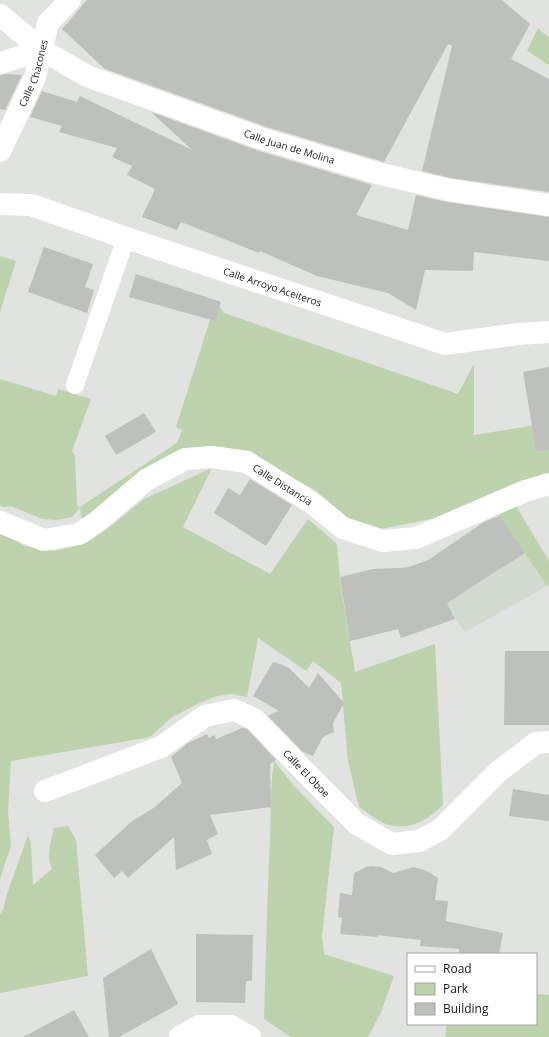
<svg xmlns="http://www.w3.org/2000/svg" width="549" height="1037" viewBox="0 0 549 1037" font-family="'Open Sans',sans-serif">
  <rect width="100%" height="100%" fill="#e0e3df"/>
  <polygon fill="#d3dacf" points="498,513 547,586 465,632 455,619 448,606 421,565"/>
  <g fill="#bcd3ad">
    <polygon points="538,28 549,38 549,65 527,51"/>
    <polygon points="0,256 16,261 0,312"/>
    <polygon points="216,301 224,313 458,394 474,364 474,435 549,423 549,475 465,512 381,529 349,519 316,491 245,450 213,448 82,521 80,508 72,517 56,520 42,519 11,506 4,507 0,505 0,379 56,396 58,389 91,399 72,451 75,456 77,506 80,507 177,443 182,430 176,427"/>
    <path d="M 212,468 L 183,527 L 270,574 L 308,519 L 337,544 L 340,581 L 355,672 L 435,644 L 443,805 C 427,820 412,830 389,825 C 380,823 367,812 359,807 L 348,761 L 341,683 L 313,661 L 306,671 L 258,638 L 247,697 L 232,694 L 217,696 L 195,705 L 171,718 L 150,737 L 11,761 L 8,811 L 11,846 L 0,879 L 0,532 L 25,546 L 56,551 L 86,543 L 111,526 L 144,499 Z"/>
    <polygon points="515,504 549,561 549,585 547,586 498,513"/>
    <path d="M 274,761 L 293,785 L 334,827 L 322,936 L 324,954 L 394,976 L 381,1012 L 368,1037 L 291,1037 L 264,1019 C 266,958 267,898 270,838 C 271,812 270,787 274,761 Z"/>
    <path d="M 68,826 L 76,840 L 88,976 L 0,993 L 0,914 L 3,910 L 7,894 L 28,835 L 31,844 L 33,885 L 52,869 C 46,857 51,841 54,828 Z"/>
    <polygon points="536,994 549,995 549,1037 445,1037 447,1024 536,1024"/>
  </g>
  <g fill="#bec0bc">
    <polygon points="87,0 502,0 530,24 511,59 549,79 549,192 451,178 422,171 452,46 448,44 384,162 267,127 105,69 62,29"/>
    <polygon points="5,74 22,75 5,110 0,109 0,75"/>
    <polygon points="42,91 77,102 80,96 192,150 151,112 259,151 372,185 356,215 408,230 416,195 447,202 549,217 549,261 474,252 473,271 425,270 416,310 388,293 317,276 260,251 259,253 181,222 177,230 142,217 155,189 127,175 132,166 112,157 117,148 59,132 62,126 30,117"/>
    <polygon points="44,247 93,264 85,287 94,290 87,313 28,292"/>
    <polygon points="136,274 221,302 215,321 129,297"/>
    <polygon points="549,367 549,450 536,451 523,372"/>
    <polygon points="144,413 156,432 116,455 105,436"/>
    <polygon points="250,479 292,505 266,546 214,513 228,488 240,495"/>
    <polygon points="500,516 525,553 447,603 455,619 401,638 398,629 350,641 340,577 373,569 398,568 409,567 428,560 484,522"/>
    <polygon points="505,651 549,651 549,725 504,725"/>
    <polygon points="273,662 283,665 289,668 309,688 318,673 344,703 333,723 334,732 323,737 313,756 303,752 268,716 279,711 253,696"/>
    <polygon points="242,728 247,729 276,760 270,764 271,807 210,815 218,834 207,840 212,854 176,870 174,837 128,878 122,871 114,878 95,855 131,822 155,807 182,783 171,757 188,743 207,734 209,738 214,735 216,739"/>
    <polygon points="513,789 549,795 549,821 509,816"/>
    <polygon points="372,866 381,867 393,873 414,867 427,871 438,878 435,900 448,901 446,921 503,933 499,954 459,954 459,949 420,946 421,940 377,935 377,937 340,934 342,918 338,917 340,893 352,895 354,873 366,867"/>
    <polygon points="196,934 253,935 252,981 246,981 245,1003 196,1002"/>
    <polygon points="151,949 178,1004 119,1037 109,1037 103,978"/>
    <polygon points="74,1010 89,1037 23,1037"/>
  </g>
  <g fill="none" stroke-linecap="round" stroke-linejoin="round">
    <polyline stroke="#fff" stroke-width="18" points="75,385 126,238"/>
    <g stroke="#fff" stroke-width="22">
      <path id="s1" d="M 0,15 L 42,50 L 87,76 L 263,139 L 377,173 L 449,190 L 549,205"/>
      <polyline points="0,63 42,50"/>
      <path id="s2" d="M 0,151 L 35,77 L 48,23 L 70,0"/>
      <path id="s3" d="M 0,204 L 31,205 L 126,238 L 445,344 L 518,334 L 549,332"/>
      <path id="s4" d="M 0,522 L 44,540 L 79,534 L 98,521 L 146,480 L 185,459 L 212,457 L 247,462 L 312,503 L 343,528 L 383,541 L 416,538 L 525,491 L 549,484"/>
      <path id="s5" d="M 45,791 L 161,747 L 205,716 L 234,710 L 254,719 L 311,778 L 357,824 L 392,844 L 419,841 L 440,830 L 499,771 L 536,743 L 549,742"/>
      <polyline points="180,1037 199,1026 231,1026 250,1037"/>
    </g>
  </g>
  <g text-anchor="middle" stroke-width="3" stroke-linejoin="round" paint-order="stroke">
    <g font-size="10" fill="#171816" stroke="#fff">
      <text dy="4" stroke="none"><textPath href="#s2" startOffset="85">Calle Chacones</textPath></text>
      <text dy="4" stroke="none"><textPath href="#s1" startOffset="321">Calle Juan de Molina</textPath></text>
      <text dy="4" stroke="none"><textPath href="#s3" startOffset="286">Calle Arroyo Aceiteros</textPath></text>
      <text dy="4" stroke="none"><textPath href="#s4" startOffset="318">Calle Distancia</textPath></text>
      <text dy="4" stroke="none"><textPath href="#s5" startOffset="305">Calle El Oboe</textPath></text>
    </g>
  </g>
  <rect x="407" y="953" width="130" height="72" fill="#ffffff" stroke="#a2a3a2"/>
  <rect x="415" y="966" width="20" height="6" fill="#ffffff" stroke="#a2a3a2"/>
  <text x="443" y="973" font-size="12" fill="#171816">Road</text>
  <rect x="415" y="983" width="20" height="12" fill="#bcd3ad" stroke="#a2a3a2"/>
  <text x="443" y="993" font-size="12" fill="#171816">Park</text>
  <rect x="415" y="1003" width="20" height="12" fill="#bec0bc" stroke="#a2a3a2"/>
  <text x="443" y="1013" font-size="12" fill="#171816">Building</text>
</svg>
